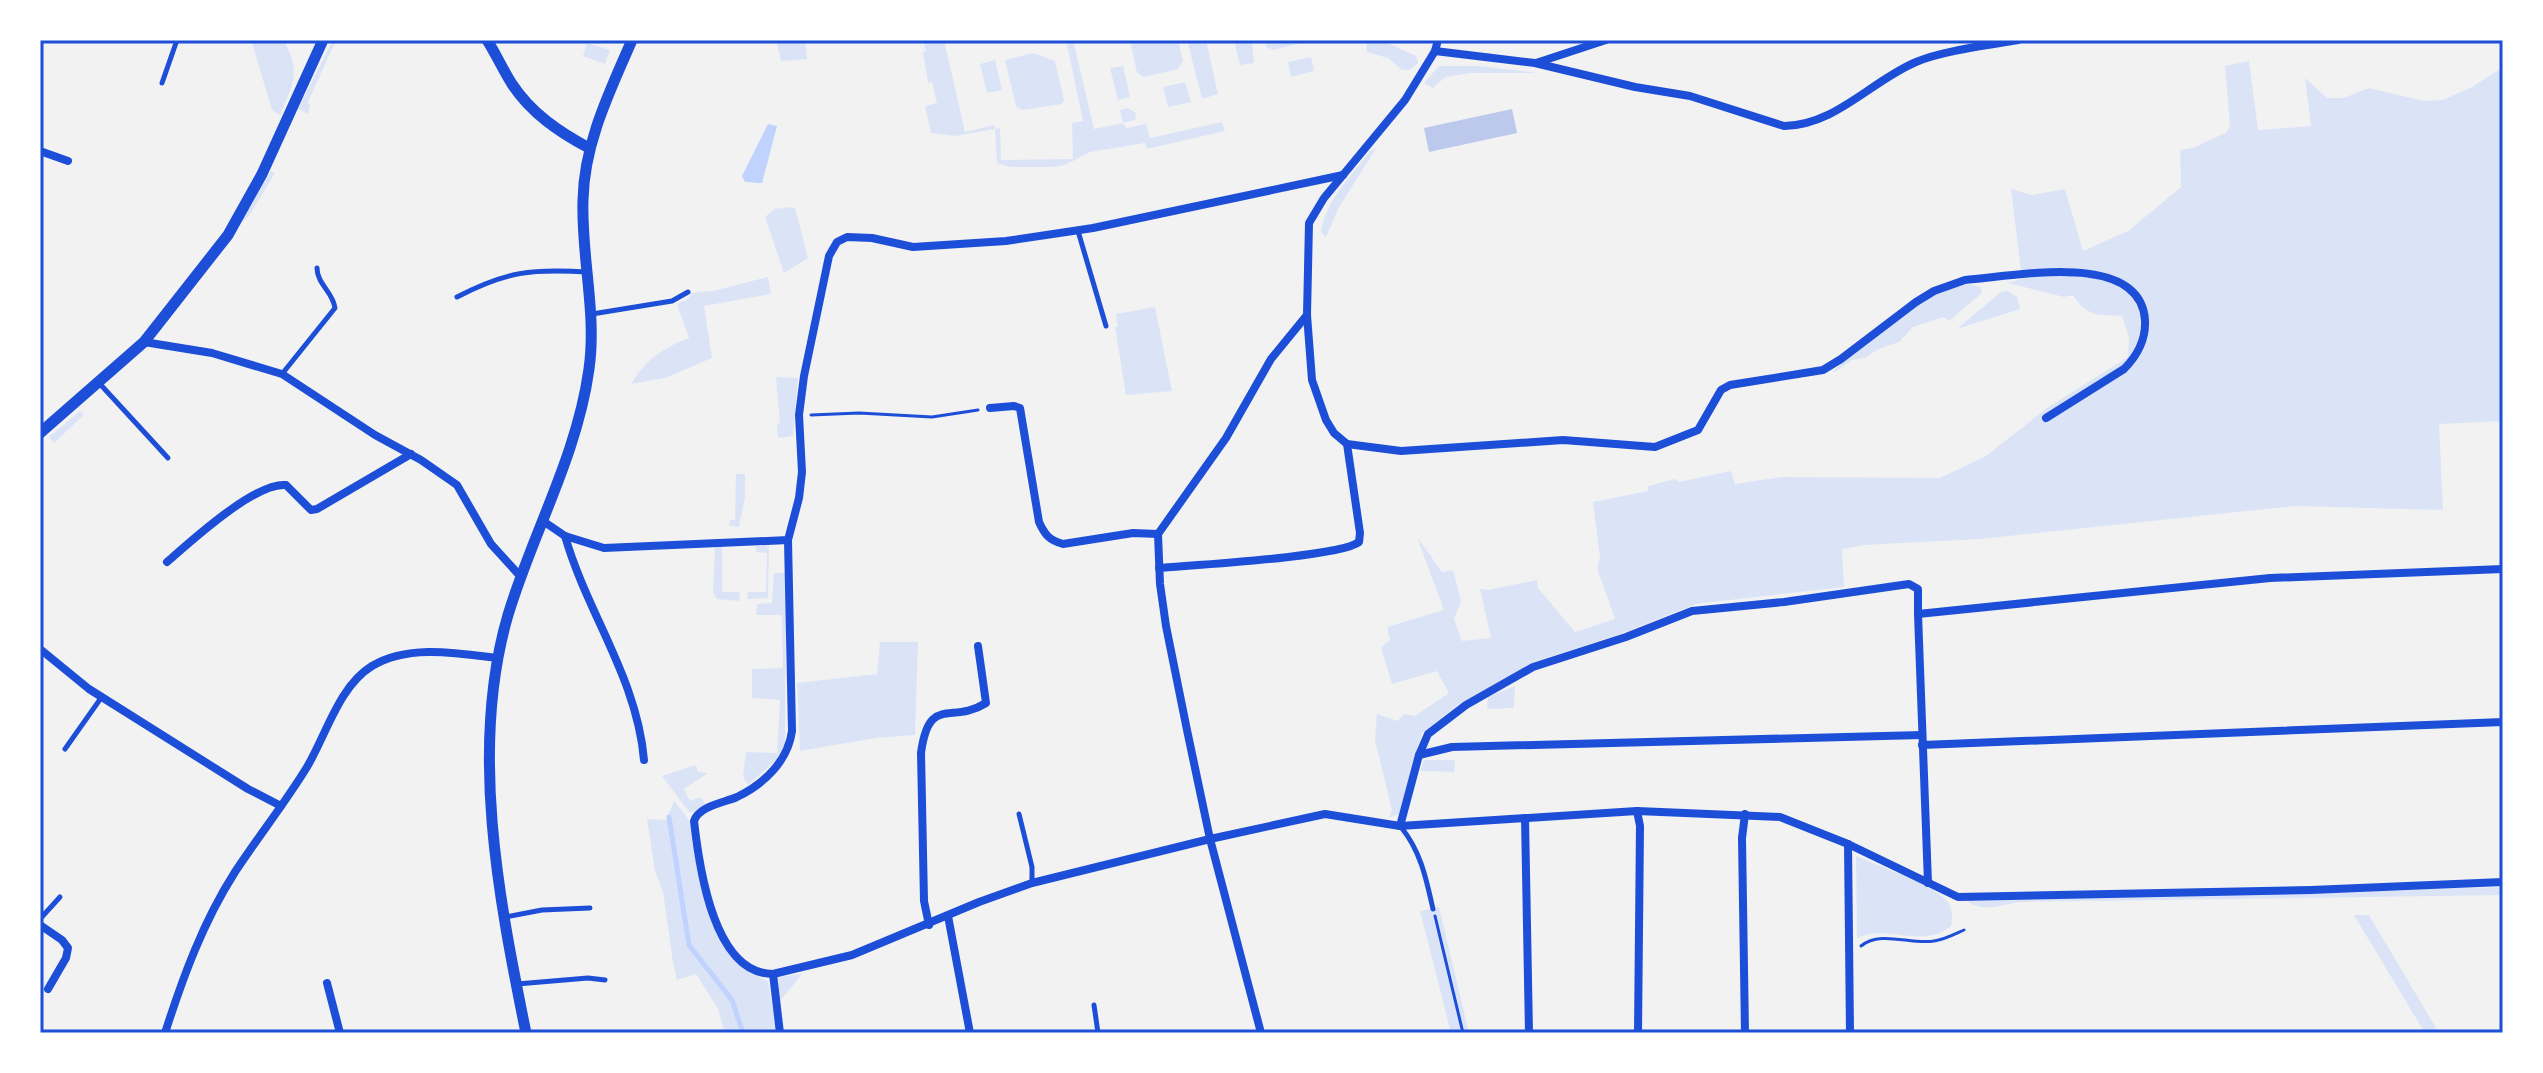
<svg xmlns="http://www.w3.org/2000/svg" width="2543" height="1073" viewBox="0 0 2543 1073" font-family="'IBM Plex Sans',sans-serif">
  <rect width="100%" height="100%" fill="#f2f2f2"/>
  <g fill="#dbe4f7">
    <path d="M 251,40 L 283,40 C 302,70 293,85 280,115 L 272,110 Z"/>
    <polygon points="333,40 336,40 308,102 310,105 308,114 298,109"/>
    <polygon points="776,40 805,40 807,59 781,61"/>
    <polygon points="923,40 944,40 965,132 994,125 996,129 1000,128 1001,160 1073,159 1072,123 1083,121 1066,40 1073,40 1094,129 1123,123 1120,110 1128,108 1136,113 1135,120 1123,123 1126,128 1146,124 1150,138 1222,122 1225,131 1147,149 1145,143 1090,152 1065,165 1052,167 1011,167 997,163 995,129 955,136 931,133 925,106 937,103 932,82 928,83 923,52 926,51"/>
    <polygon points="1130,40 1178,40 1183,61 1178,69 1144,77 1137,73"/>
    <polygon points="1187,40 1206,40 1218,94 1202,99"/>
    <polygon points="1234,40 1252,40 1254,63 1240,65"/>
    <polygon points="1265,40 1303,40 1301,43 1273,50 1266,47"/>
    <polygon points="1366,40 1381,40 1416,56 1418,63 1409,70 1402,70 1388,58 1367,52"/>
    <polygon points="587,43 610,50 605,64 583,56"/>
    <polygon points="1033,53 1055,61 1064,100 1062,104 1022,110 1016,106 1005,60"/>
    <polygon points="1311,57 1314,71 1291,77 1288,62"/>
    <polygon points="995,60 1002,90 987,93 980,64"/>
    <path d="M 2249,61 L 2258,130 L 2311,126 L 2305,78 L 2327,98 L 2344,98 L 2369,88 L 2424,101 L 2443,100 L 2472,87 L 2503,67 L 2503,421 L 2439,424 L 2443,510 L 2295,506 L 1980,539 L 1864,545 L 1842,549 L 1844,587 L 1696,604 L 1620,634 L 1531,663 L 1458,705 L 1422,733 L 1399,814 L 1389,818 L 1392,810 L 1375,740 L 1377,714 L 1398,721 L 1404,714 L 1415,716 L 1449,693 L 1437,671 L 1392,684 L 1381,648 L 1390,640 L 1387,627 L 1444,610 L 1417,537 L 1442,572 L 1453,570 L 1461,601 L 1454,619 L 1462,641 L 1491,638 L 1480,589 L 1488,590 L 1537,580 L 1538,588 L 1575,632 L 1615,619 L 1597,568 L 1600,558 L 1593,502 L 1648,491 L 1648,486 L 1675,479 L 1679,482 L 1731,471 L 1735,484 L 1781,477 L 1940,478 L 1986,456 L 2047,408 L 2128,357 L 2129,337 L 2122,316 C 2098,315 2087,317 2073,295 L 2064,297 L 2008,283 L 2022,279 L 2011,189 L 2032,195 L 2065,189 L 2083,251 L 2128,231 L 2181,187 L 2180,150 L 2193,148 L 2227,132 L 2230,125 L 2225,66 Z"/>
    <polygon points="1123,66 1130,97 1118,100 1110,68"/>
    <polygon points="1439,66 1479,66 1538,73 1470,73 1445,77 1433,88 1424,83"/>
    <polygon points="1185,82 1191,102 1168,107 1163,87"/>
    <path d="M 1377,147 L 1339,207 L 1326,237 L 1321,232 C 1325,201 1352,175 1370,151 Z"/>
    <polygon points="271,171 275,173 249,216 239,225"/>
    <polygon points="783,207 795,208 808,258 784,273 765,217 776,208 783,209"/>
    <path d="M 768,277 L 771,294 L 704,306 L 712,358 L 665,378 L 631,384 C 647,358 662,349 689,338 L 677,304 L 689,298 L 691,293 L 713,291 Z"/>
    <path d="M 1970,284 L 1981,287 L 1982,293 L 1949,321 L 1944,317 L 1913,327 L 1899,342 L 1879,349 L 1864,358 L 1852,360 L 1835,372 L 1833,371 C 1871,339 1920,291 1970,284 Z"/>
    <polygon points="2007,291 2017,297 2020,309 1957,329 2001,292"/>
    <polygon points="1155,307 1172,391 1126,395 1115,327 1118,327 1116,314"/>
    <polygon points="776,377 798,378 793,436 778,438 777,424 780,423"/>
    <polygon points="80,411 84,415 54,443 49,437"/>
    <polygon points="736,474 745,474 745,497 739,527 729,526 730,520 735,520"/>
    <polygon points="715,546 722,546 722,592 740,592 739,601 717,599 713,593"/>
    <polygon points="756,546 769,546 768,598 747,599 748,592 766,592 767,553 756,552"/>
    <polygon points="774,573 785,573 786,585 785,744 773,763 748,785 743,776 746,752 777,753 780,700 752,698 752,669 783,668 782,615 756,615 757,604 772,603"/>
    <polygon points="880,642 918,642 915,735 876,738 800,751 797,683 877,674"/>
    <polygon points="1515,686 1514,708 1487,709 1488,697"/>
    <polygon points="1424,760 1455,760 1454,772 1420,771"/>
    <polygon points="696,765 698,772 708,773 684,789 690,801 701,797 706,806 690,813 662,776"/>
    <path d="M 674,801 C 679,807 685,814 689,821 C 692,828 691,838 693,846 C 702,897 714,960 768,981 L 777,1033 L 725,1033 L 718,1009 L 696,974 L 677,980 L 673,963 L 663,892 L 655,871 L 647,819 L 666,820 Z"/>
    <path d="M 1856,856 C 1879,866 1925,882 1943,897 C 1953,905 1953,916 1951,926 C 1921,950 1889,923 1857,938 Z"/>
    <path d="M 2503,887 L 2503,895 L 2022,902 C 2001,904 1983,914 1966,900 Z"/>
    <polygon points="1439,907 1469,1033 1451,1033 1420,911"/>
    <polygon points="2354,915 2369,915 2439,1033 2425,1033"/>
    <polygon points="802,974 780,1001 778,977"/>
  </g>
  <polygon fill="#bfd3fe" points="768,124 777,126 762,183 745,182 742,176"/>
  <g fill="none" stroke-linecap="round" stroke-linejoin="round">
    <polyline stroke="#bfd3fe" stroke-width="5" points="669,817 689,945 732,1000 743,1033"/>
  </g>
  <polygon fill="#bdc9ec" points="1512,109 1517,133 1429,152 1424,128"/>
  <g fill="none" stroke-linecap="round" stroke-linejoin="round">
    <g stroke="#1d4ed8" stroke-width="3">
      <polyline points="811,415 859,413 932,417 978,410"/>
      <polyline points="1435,916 1463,1033"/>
      <path d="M 1861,946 C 1881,930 1910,945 1934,941 C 1944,940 1955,934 1964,930"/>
    </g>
    <g stroke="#1d4ed8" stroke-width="5">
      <polyline points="162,83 177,40"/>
      <polyline points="1078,231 1106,326"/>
      <path d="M 457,297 C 507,271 531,269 587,272"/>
      <polyline points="592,314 672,301 688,292"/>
      <path d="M 282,374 L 335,308 C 333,292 317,284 317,268"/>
      <polyline points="100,384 168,458"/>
      <polyline points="65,749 101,698"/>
      <polyline points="1019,814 1032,867 1032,882"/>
      <path d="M 1401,827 C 1421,852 1426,878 1433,909"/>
      <polyline points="505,917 542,910 590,908"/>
      <polyline points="40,919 60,897"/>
      <polyline points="517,984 588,978 605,980"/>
      <polyline points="1094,1005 1098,1033"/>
    </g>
    <g stroke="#1d4ed8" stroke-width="8">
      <path d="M 1435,51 L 1535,63 L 1635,87 L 1690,96 L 1784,126 C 1836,125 1871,81 1916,62 C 1941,51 1989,45 2018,40"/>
      <polyline points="1536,63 1606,40"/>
      <polyline points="40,151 68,161"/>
      <polyline points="144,342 212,353 282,374 375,435 421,460 457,485 491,544 521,577"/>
      <path d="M 990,408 L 1014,406 L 1020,408 L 1039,522 C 1045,535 1049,540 1063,544 L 1133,533 L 1158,534"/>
      <path d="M 1347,444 L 1401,451 L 1563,440 L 1655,447 L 1698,430 L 1721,390 L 1730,385 L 1823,370 L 1841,359 L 1916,302 L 1934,291 L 1965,280 C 2011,277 2140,249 2145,320 C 2146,339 2137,356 2124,369 L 2046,418"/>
      <polyline points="543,521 565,536 604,548 788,540 799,498 802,472 799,415 804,376 829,256 837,242 847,237 872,238 913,247 1006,241 1093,228 1343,175"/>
      <path d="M 565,536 C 587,613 637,678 644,760"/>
      <path d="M 788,540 L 792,731 C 788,761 764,784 737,797 C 723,803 699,806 694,821 C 699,866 713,974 773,974 L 852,955 L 979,902 L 1032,883 L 1210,839 L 1325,814 L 1400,826 L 1637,811 L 1780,817 L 1848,844 L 1958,897 L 2311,890 L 2503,882"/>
      <path d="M 167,562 C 190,542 255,482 286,485 L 311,510 L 317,509 L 411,454"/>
      <path d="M 1159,568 C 1192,565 1340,557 1359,542 L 1360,533 L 1347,444 L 1334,433 L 1326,420 L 1312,380 L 1307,315 L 1309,223 L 1324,198 L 1405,100 L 1435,51 L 1438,40"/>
      <polyline points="1918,614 1928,883"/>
      <polyline points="40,649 89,689 248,789 281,806"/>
      <polyline points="1922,745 2503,722"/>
      <polyline points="1419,755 1428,734 1466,705 1533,667 1626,637 1692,611 1784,602 1909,584 1918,589 1918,614 2270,578 2503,569"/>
      <polyline points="1637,811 1640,826 1638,1033"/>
      <polyline points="1525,818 1529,1033"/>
      <polyline points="1400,826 1419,755 1452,747 1922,735"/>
      <polyline points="1848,844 1850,1033"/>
      <polyline points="948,916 970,1033"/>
      <polyline points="40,925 62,940 68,948 66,958 48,989"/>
      <path d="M 929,925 L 924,901 L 921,753 C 929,694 951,725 986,703 L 978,646"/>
      <polyline points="773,974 780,1033"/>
      <polyline points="327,983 340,1033"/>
      <path d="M 165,1033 C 183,977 203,922 235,872 C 258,837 285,803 307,767 C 326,735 339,686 372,666 C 408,644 458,653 497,658"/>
      <polyline points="1261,1033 1210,839 1187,730 1166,626 1160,584 1158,534 1226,438 1271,359 1307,315"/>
      <polyline points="1745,1033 1742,838 1745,814"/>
    </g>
    <g stroke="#1d4ed8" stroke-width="11">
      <path d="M 487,40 C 496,54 503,70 512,84 C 531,113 559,132 589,148"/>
      <polyline points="40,433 144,342 228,235 262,174 323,40"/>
      <path d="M 526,1033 C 499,900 469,748 508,615 C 533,532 577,456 589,369 C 597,313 581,256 583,200 C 584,143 610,91 632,40"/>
    </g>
  </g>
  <rect width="2543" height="1073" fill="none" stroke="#ffffff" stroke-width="84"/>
  <rect x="42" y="42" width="2459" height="989" fill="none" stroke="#1d4ed8" stroke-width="3"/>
</svg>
